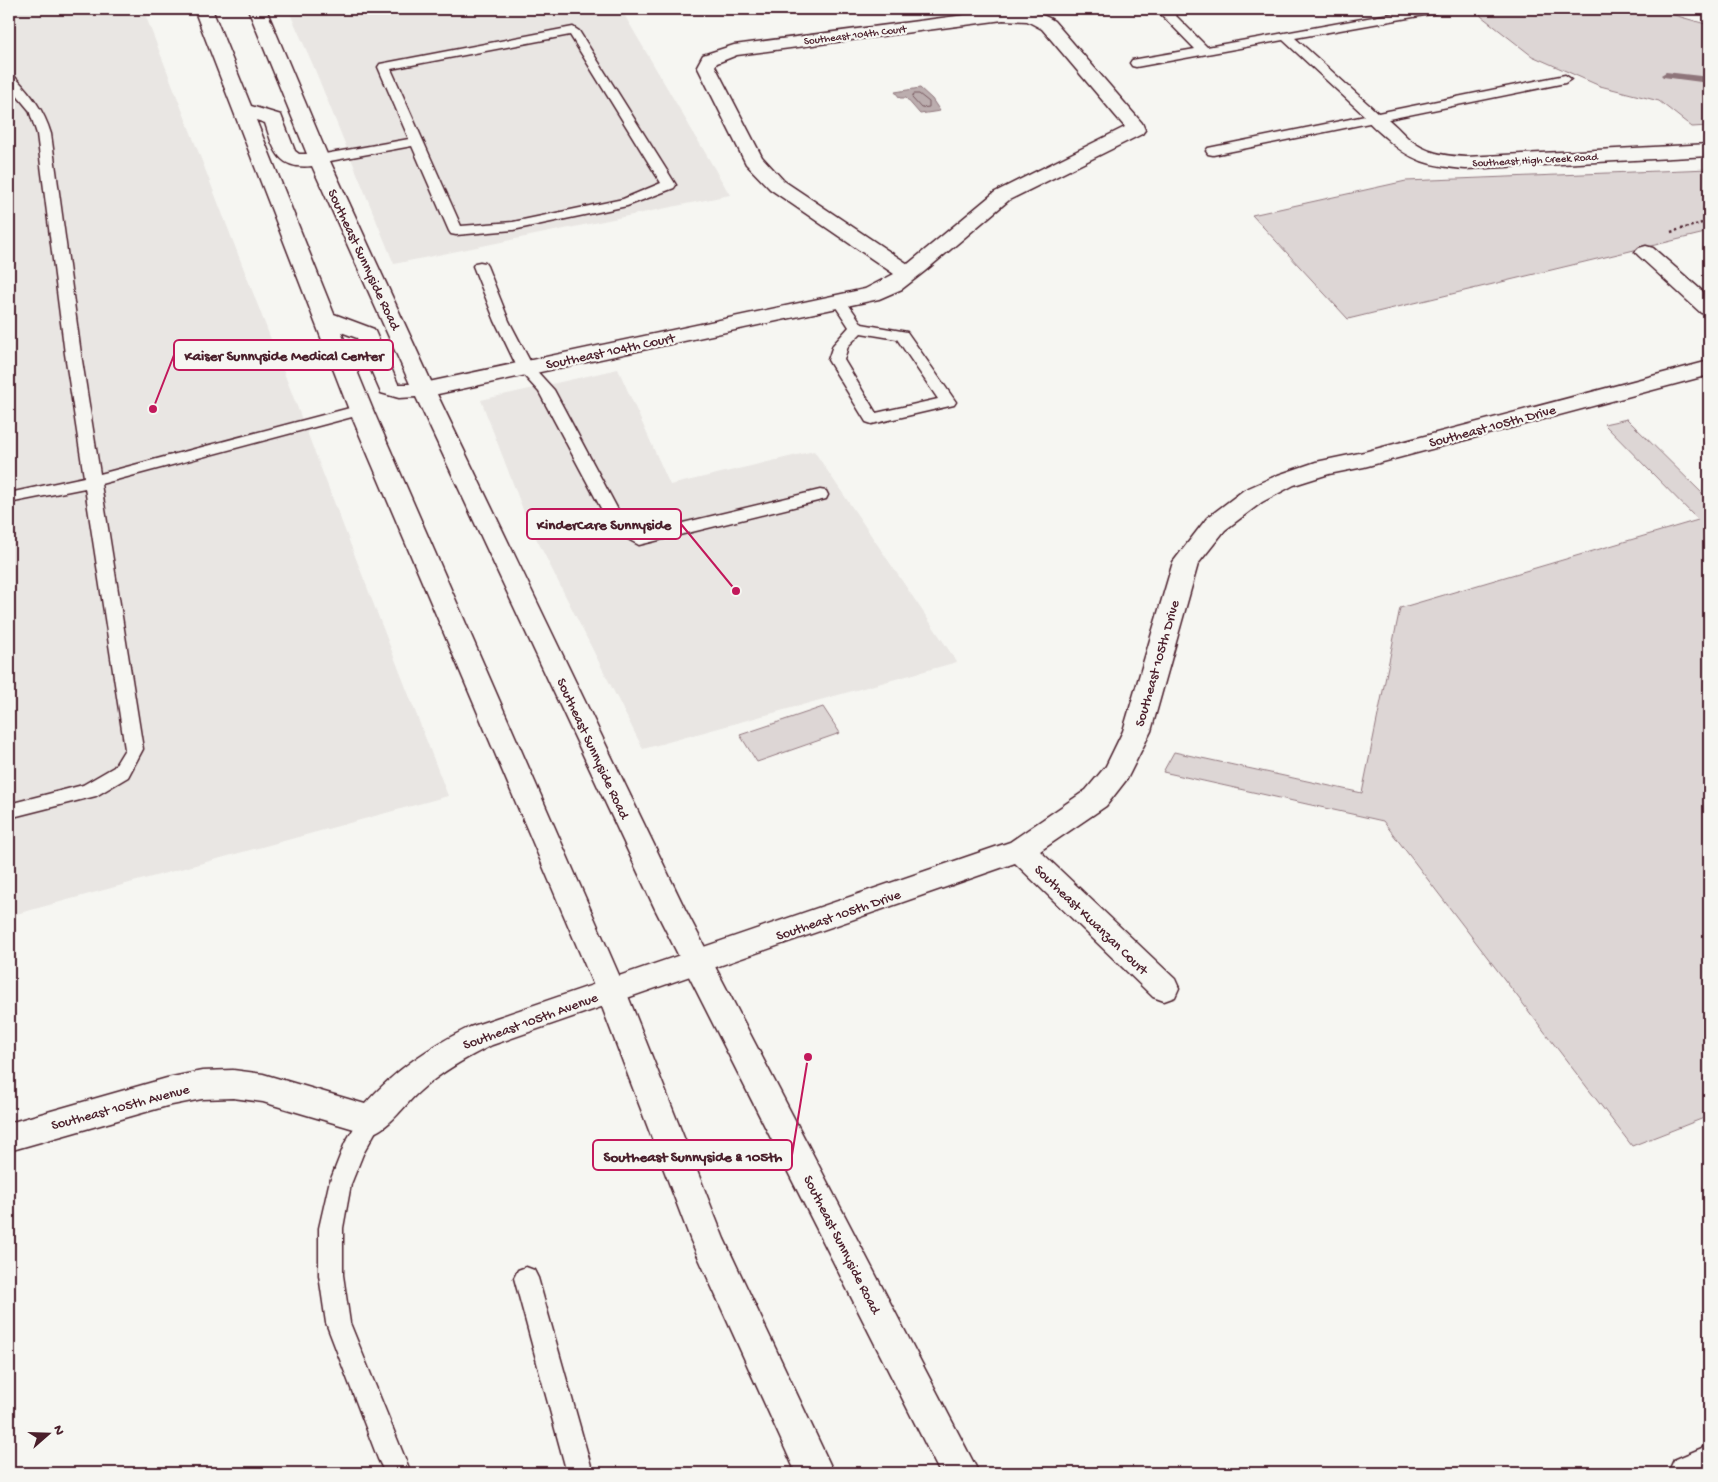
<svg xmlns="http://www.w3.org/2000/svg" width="1718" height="1482" viewBox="0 0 1718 1482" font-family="'Gochi Hand',sans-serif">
  <rect width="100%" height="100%" fill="#f6f6f2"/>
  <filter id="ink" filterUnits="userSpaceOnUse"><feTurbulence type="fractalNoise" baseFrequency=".02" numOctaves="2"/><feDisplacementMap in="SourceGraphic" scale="10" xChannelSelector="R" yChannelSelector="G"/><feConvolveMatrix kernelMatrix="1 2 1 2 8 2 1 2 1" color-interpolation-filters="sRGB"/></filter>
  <g filter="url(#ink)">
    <g fill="#e9e6e3">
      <polygon points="9,9 143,9 448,796 9,916"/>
      <polygon points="288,9 634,9 622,11 730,195 394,264 313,65"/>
      <polygon points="618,369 670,485 814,451 957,662 643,749 527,520 481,400"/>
    </g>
    <g fill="#ddd6d5" stroke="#947a80">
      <polygon points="1478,9 1653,9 1709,25 1709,126 1692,127 1659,101 1600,86 1532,56 1481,16"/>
      <polygon points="1709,169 1709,232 1348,319 1252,215 1406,181"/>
      <polygon points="1627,419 1709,500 1709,1116 1632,1146 1383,821 1163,772 1174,752 1362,793 1400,608 1698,520 1604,424"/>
      <polygon points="823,707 840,733 757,762 740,735"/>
    </g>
    <polygon fill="#bbadae" stroke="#8e747a" points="920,88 932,99 940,111 920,114 906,98 900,98 895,92"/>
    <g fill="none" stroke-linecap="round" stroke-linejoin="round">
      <polygon stroke="#77585f" stroke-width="1" points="914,94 919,94 929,102 929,107 921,108 912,98"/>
      <polygon fill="#8e747a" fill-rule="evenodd" points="1666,72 1709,77 1709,83 1663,77 1661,75"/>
      <defs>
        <g id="lane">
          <polygon points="1156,9 1169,9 1207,47 1417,9 1442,9 1436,13 1295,38 1378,113 1565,75 1571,79 1565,83 1213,155 1208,154 1206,151 1208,148 1365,116 1283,40 1136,67 1132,66 1130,63 1132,60 1195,49"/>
          <path d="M 573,27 L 579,31 L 676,185 L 674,188 L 627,206 L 513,230 L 456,235 L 451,234 L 449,231 L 412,146 L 319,163 L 312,159 L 319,155 L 409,139 L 378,67 L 380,64 ZM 570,35 L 661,183 L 623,199 L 513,222 L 461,226 L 391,69 Z"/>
          <path d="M 9,75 L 14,76 C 31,94 44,110 51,134 L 81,354 L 100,474 L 361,405 L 367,407 L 369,410 L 367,413 L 101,484 L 143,749 L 128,777 L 96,796 L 9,818 L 9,804 L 83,785 L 114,767 L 125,749 L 85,488 L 9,503 L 9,493 L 84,477 L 65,354 L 37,134 L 29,110 L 9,86 Z"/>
          <polygon points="480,262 485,263 487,266 509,321 533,367 554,390 625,523 641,533 820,490 826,491 828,495 826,499 639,545 613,531 611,527 539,392 518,369 495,321 473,266 475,263"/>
          <path d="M 839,297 L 844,298 L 862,324 L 907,332 L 956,402 L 954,405 L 872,424 L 866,422 L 828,360 L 833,345 L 849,327 L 832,301 L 834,298 ZM 861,333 L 897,339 L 938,399 L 876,413 L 844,360 L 848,346 Z"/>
          <polygon points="371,1110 379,1113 382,1120 363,1154 351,1184 343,1228 343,1275 350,1323 411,1473 385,1473 378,1459 326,1323 319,1275 319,1228 329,1184 345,1143 363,1113"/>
          <polygon points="526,1267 534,1270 538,1278 593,1473 567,1473 514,1278 518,1270"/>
        </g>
        <g id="street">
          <path d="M 1003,10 C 1021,9 1039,11 1054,21 L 1142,123 L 1145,130 L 1142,134 L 1009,200 L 925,271 L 902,289 L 879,299 L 424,397 L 416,395 L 413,390 L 416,385 L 424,383 L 865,289 L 894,274 L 770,189 L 746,164 L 697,66 L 703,55 L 734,45 ZM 1003,20 L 1027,21 L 1042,29 L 1125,127 L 995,192 L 908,264 L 784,181 L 762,157 L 715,66 L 717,63 L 737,55 Z"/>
          <path d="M 1375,112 C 1388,116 1398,129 1408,138 C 1425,153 1444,156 1466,157 L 1709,144 L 1709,156 L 1466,169 C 1431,166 1411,162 1385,137 C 1378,131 1371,125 1365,118 L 1368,114 Z"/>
          <polygon points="1646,246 1653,248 1709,297 1709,314 1701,313 1639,256 1635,252 1639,248"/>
          <path d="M 1709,361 L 1709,375 L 1364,467 L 1329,474 L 1294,485 L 1262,502 L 1225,530 L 1198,564 L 1151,731 L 1127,779 L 1106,806 L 1040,851 L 1175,979 L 1179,988 L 1175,997 L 1164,1001 L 1153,997 L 1015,863 L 492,1045 C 466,1058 441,1072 420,1091 C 404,1105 391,1127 371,1134 L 263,1102 L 233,1098 L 202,1099 L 167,1106 L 9,1151 L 9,1123 L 167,1078 L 202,1071 L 233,1070 L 263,1074 L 365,1104 C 395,1070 429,1047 470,1027 L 1010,842 L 1086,790 L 1106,766 L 1123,731 L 1173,562 L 1207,518 L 1244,490 L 1278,475 L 1316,462 L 1364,452 Z"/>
          <polygon points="1709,1445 1709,1473 1668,1473 1674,1460"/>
        </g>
        <path id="primary" d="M 194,9 L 212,9 L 251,106 L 281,115 L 295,151 L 299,154 L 307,154 L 248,9 L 266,9 L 329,159 L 435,390 L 685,909 L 979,1473 L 940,1473 L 655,909 L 416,397 L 399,398 L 381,393 L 357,338 L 341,332 L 373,410 L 626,991 L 724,1239 L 834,1473 L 796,1473 L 691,1241 L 596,991 L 349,410 ZM 256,120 L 265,123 C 274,150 278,170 312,166 L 410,384 L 398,384 L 374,329 L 334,314 Z"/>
      </defs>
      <use href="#lane" stroke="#4a1f2b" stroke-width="3"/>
      <use href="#street" stroke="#4a1f2b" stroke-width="3"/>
      <use href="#primary" stroke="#4a1f2b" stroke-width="3"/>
      <g stroke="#4a1f2b" stroke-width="2.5" stroke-dasharray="2.5 2.5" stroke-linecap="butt">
        <polyline points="293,12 312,9"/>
        <polyline points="1671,232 1709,221"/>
      </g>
      <use href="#lane" fill="#f6f6f2" fill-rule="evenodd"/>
      <use href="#street" fill="#f6f6f2" fill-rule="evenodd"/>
      <use href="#primary" fill="#f6f6f2" fill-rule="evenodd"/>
    </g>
  </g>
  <g text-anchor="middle" stroke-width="4.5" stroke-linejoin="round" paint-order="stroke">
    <g font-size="11" fill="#4a1f2b" stroke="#f6f6f2">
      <text transform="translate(855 34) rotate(-7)" y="4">Southeast 104th Court</text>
      <text transform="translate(1535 159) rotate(-3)" y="4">Southeast High Creek Road</text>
    </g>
    <g font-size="14" fill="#4a1f2b" stroke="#f6f6f2">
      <text transform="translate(365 259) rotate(65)" y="5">Southeast Sunnyside Road</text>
      <text transform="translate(610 350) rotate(-12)" y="5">Southeast 104th Court</text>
      <text transform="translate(1492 425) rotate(-15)" y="5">Southeast 105th Drive</text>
      <text transform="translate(1156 663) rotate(-74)" y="5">Southeast 105th Drive</text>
      <text transform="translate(594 748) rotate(65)" y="5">Southeast Sunnyside Road</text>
      <text transform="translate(838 914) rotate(-19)" y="5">Southeast 105th Drive</text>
      <text transform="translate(1092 919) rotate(44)" y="5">Southeast Kwanzan Court</text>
      <text transform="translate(530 1020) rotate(-20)" y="5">Southeast 105th Avenue</text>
      <text transform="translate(120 1106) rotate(-15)" y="5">Southeast 105th Avenue</text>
      <text transform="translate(843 1244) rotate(63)" y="5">Southeast Sunnyside Road</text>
    </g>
  </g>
  <path fill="none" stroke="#c2185b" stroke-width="2" d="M153 409L174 355M736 591L681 524M808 1057L792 1155"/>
  <g fill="#c2185b" stroke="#f6f6f2" stroke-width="2">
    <circle cx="153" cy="409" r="5"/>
    <circle cx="736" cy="591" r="5"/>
    <circle cx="808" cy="1057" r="5"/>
  </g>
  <g fill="#f6f6f2" stroke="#c2185b" stroke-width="2">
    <rect x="174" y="340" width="219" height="30" rx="5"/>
    <rect x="527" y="509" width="154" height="30" rx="5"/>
    <rect x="593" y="1140" width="199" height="30" rx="5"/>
  </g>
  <g font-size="15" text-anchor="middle" font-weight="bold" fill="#4a1f2b">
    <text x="284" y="360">Kaiser Sunnyside Medical Center</text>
    <text x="604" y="529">KinderCare Sunnyside</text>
    <text x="693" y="1161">Southeast Sunnyside &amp; 105th</text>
  </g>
  <rect width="1718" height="1482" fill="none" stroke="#f6f6f2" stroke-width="30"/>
  <rect x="15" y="15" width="1688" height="1452" fill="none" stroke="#4a1f2b" stroke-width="2" filter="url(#ink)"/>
  <g transform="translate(48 1434) rotate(70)" stroke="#f6f6f2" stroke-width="4" paint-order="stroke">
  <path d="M0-4L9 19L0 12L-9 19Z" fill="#4a1f2b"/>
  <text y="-8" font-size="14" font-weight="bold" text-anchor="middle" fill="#4a1f2b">N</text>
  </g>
</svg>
